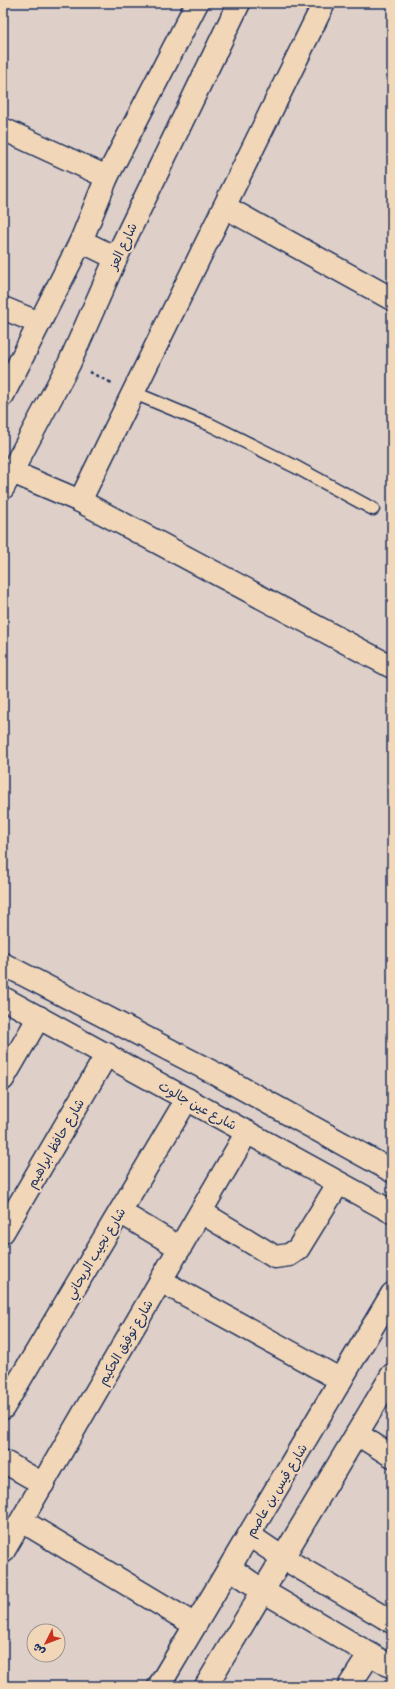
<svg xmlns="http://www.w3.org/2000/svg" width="395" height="1689" viewBox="0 0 395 1689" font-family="Dekko,'Playpen Sans Arabic',sans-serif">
  <rect width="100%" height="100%" fill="#ded0c9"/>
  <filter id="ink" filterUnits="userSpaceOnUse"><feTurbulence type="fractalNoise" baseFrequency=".025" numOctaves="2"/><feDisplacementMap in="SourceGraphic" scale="8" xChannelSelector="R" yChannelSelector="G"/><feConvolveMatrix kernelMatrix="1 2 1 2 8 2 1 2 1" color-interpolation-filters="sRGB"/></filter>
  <g filter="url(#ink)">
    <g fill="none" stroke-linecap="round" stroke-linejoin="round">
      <defs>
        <polyline id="service" points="132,392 211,425 294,466 373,509"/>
        <g id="minor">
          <polyline points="3,129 107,177"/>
          <polyline points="225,207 392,299"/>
          <polyline points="3,308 39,323"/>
          <polyline points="12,472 80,501 392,667"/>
          <polyline points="80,501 324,3"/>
          <polyline points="3,964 218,1075 392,1171"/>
          <polyline points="3,998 392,1212"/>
          <polyline points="3,1079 39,1017"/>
          <polyline points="120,1212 180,1248"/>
          <polyline points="201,1212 275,1257 289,1255 298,1249 338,1184"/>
          <polyline points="3,1232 107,1054"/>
          <polyline points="161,1281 341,1380"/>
          <polyline points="3,1408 187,1099"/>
          <polyline points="357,1434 392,1456"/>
          <polyline points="3,1461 43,1484"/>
          <polyline points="22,1521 195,1625"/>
          <polyline points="249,1535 283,1558 392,1622"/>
          <polyline points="3,1552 247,1132"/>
          <polyline points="230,1568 263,1591 392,1667"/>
          <polyline points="159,1686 392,1294"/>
          <polyline points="206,1686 392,1375"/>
          <polyline points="349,1686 370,1654"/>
        </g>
        <g id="secondary">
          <polyline points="81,241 116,258"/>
          <polyline points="3,395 81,241 107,177 197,3"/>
          <polyline points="3,488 69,364 116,258 239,3"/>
        </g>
      </defs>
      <use href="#service" stroke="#1b2f5e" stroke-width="15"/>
      <use href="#minor" stroke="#1b2f5e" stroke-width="25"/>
      <use href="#secondary" stroke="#1b2f5e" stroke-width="25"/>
      <polyline stroke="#1b2f5e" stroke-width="2.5" stroke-dasharray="4 3" stroke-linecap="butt" points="89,372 112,383"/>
      <use href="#service" stroke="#f1d7b8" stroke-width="12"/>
      <use href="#minor" stroke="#f1d7b8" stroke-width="22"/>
      <use href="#secondary" stroke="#f1d7b8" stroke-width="22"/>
    </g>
  </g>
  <g text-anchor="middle" stroke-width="4" stroke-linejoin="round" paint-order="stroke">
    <g font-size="13" fill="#1b2f5e" stroke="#f1d7b8">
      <text transform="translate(122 246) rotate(-65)" y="5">شارع العز</text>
      <text transform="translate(198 1105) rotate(29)" y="5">شارع عين جالوت</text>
      <text transform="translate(55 1143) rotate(-60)" y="5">شارع حافظ ابراهيم</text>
      <text transform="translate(95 1253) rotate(-59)" y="5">شارع نجيب الريحاني</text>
      <text transform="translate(125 1342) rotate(-60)" y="5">شارع توفيق الحكيم</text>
      <text transform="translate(276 1490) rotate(-59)" y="5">شارع قيس بن عاصم</text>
    </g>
  </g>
  <rect width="395" height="1689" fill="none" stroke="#f1d7b8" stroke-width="16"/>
  <rect x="8" y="8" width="379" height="1673" fill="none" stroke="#1b2f5e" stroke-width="1.5" filter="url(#ink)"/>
  <g transform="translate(46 1643) rotate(228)"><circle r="19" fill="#f1d7b8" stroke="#9b9494"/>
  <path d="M0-3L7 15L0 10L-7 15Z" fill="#c8321e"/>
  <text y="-6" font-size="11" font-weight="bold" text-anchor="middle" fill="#1b2f5e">ش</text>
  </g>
</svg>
